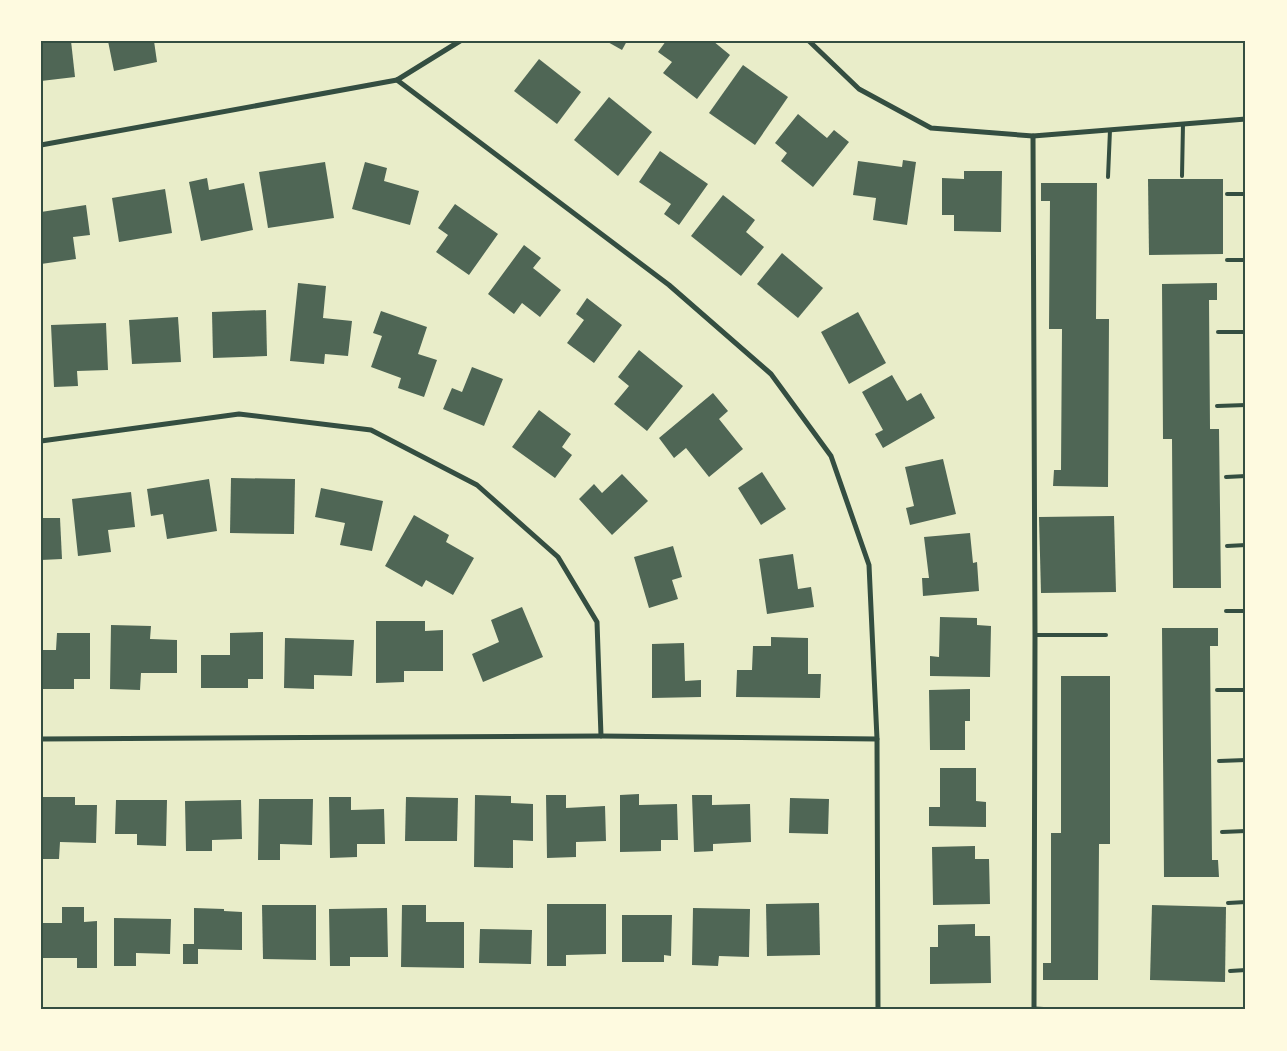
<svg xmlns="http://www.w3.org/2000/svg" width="1287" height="1051" viewBox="0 0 1287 1051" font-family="'DM Sans',sans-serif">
  <rect width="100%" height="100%" fill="#e9edc9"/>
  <g fill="#4f6655">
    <polygon points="41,41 71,41 75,77 41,81"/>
    <polygon points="108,41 142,41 142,43 154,41 157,62 114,71"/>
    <polygon points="606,41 627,41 622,50"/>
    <polygon points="666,41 713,41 730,55 697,99 663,73 672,62 658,52"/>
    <polygon points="539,59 581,92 557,124 514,91"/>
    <polygon points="743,65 788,97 755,145 709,113"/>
    <polygon points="609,97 652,132 618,176 574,140"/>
    <polygon points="798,114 827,138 834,130 849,142 813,187 781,161 787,153 775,143"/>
    <polygon points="660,151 708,184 679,225 664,214 671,204 639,182"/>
    <polygon points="903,160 916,162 907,225 873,220 876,198 853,195 858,161 902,167"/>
    <polygon points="325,162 334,218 268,228 259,172"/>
    <polygon points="365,162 387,168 384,181 419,191 410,225 352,209"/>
    <polygon points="964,171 1002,171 1001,232 954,231 954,215 942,215 942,178 964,179"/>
    <polygon points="207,178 209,190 244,183 253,230 201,241 189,182"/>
    <polygon points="1148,179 1223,179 1223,254 1149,255"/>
    <polygon points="1041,183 1097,183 1096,319 1109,319 1108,487 1053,486 1054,470 1061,470 1062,329 1049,329 1050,201 1041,201"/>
    <polygon points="165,189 172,233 119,242 112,198"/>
    <polygon points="723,195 755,220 746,232 764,247 741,276 691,236"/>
    <polygon points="455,204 498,234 469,275 436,252 448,235 438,228"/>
    <polygon points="86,205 90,235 73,237 76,259 41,264 41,212"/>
    <polygon points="524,245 541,258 533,268 561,290 540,317 522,303 514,314 488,294"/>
    <polygon points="782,253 823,288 798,318 757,284"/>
    <polygon points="298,283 326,286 323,318 352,321 348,356 325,354 324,364 290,361"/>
    <polygon points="1217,283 1217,300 1209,300 1210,429 1219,429 1221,588 1173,588 1172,439 1163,439 1162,284"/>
    <polygon points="587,298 622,325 594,363 567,343 584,320 576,314"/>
    <polygon points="266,310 267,356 213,358 212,312"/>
    <polygon points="381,311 427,327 418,354 437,360 424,397 398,388 401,378 371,367 382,336 373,333"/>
    <polygon points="858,312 886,363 849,384 821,332"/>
    <polygon points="178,317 181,362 132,364 129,320"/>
    <polygon points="106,323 108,370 77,371 78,386 54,387 51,325"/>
    <polygon points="639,350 683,386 647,431 614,404 629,386 618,377"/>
    <polygon points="472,367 503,379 484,426 443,409 452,388 462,392"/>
    <polygon points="892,375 907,401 921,393 935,418 883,448 875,434 883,430 862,392"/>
    <polygon points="713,393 728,411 719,419 743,449 709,477 686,448 674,458 659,438"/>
    <polygon points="539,410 571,434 562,447 572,455 555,478 512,447"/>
    <polygon points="943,459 956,514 910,525 906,508 914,506 905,467"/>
    <polygon points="762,472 786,509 761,525 738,488"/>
    <polygon points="622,474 648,501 612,535 579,499 594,484 602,493"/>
    <polygon points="231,478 295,479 294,534 230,533"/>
    <polygon points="209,479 217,531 167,539 163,514 151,516 147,489"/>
    <polygon points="321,488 383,501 372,551 340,545 345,523 315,517"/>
    <polygon points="131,492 135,527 108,530 111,552 78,556 72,499"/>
    <polygon points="414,515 449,535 446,542 474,558 453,595 426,580 422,587 385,566"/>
    <polygon points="1114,516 1116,592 1041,593 1039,517"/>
    <polygon points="41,518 60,518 62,559 41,560"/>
    <polygon points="970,533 973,563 977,562 979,591 923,596 922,578 929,578 924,537"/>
    <polygon points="673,546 682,577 672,580 678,599 649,608 634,557"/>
    <polygon points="793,554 798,589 811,587 814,607 767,614 759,559"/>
    <polygon points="522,607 543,657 483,682 472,654 499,642 491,620"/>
    <polygon points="940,617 977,618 977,625 991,626 990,677 930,676 930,656 939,657"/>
    <polygon points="376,621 425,621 425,631 443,630 443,671 404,671 404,682 376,683"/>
    <polygon points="111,625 151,626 150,639 177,640 177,673 141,673 140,690 110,689"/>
    <polygon points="1162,628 1218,628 1218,646 1210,646 1212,860 1218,860 1219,877 1164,877"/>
    <polygon points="263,632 263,679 248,679 248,688 201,688 201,655 230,655 230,633"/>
    <polygon points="57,633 90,633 90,679 74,679 74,689 41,689 41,650 56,650"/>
    <polygon points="771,637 808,638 808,674 821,674 820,698 736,697 737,670 752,670 753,646 771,646"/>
    <polygon points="285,638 354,640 352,676 314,675 314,689 284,688"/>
    <polygon points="684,643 685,681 701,680 701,697 652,698 652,644"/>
    <polygon points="1061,676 1110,676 1110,844 1099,844 1098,980 1043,980 1043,963 1051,963 1051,833 1061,833"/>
    <polygon points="970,689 970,721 965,721 965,750 930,750 929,690"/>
    <polygon points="940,768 976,768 976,801 986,802 986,827 929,826 929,807 940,807"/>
    <polygon points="639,794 639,805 677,804 678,840 661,840 661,851 620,852 620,795"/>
    <polygon points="475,795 511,796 511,803 533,804 533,841 513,840 513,868 474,867"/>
    <polygon points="546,795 566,795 566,808 605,806 606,841 576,842 576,857 547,858"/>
    <polygon points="692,795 712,795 712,805 750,804 751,842 713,844 713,851 694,852"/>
    <polygon points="41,797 75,797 75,805 97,805 96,843 60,842 59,859 41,859"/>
    <polygon points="329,797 351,797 351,810 384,809 385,844 357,844 357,857 330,858"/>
    <polygon points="406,797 458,798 457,841 405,841"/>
    <polygon points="790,798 829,799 828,834 789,833"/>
    <polygon points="259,799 313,799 312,845 280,844 280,860 258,860"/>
    <polygon points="116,800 167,800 166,846 137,845 137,834 115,834"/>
    <polygon points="241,800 242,839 212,840 212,851 186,851 185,801"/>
    <polygon points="975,846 975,859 989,859 990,904 933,905 932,847"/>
    <polygon points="819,903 820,955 767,956 766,904"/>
    <polygon points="547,904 606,904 606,954 566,955 566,966 547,966"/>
    <polygon points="262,905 316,905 316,960 263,959"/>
    <polygon points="402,905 426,905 426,922 464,922 464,968 401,967"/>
    <polygon points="1152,905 1226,907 1225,982 1150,980"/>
    <polygon points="62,907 84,907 84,922 97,921 97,968 77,968 77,958 41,958 41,923 62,923"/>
    <polygon points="194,908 224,909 224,911 242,912 242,950 198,949 198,964 183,964 183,944 194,944"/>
    <polygon points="387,908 388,957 350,957 350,966 330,966 329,909"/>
    <polygon points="693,908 750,909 749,957 719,956 718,966 692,965"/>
    <polygon points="622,915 672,915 671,956 664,955 664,962 622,962"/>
    <polygon points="114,918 171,919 170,954 136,953 136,966 114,966"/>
    <polygon points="975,924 975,936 990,936 991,983 930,984 930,947 938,947 938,925"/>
    <polygon points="480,929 532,930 531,964 479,963"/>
    <rect x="941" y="1007" width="35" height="3"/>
  </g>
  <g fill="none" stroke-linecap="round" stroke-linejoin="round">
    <g stroke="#344e41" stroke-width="4">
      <polyline points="1182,176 1183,124"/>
      <polyline points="1108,177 1110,130"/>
      <polyline points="1227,194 1246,194"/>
      <polyline points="1227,260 1246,260"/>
      <polyline points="1218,332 1246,332"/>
      <polyline points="1217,406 1246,405"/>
      <polyline points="1226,477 1246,476"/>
      <polyline points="1227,546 1246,545"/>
      <polyline points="1226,611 1246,611"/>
      <polyline points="1035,635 1106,635"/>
      <polyline points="1217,690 1246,690"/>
      <polyline points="1219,761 1246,760"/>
      <polyline points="1222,832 1246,831"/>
      <polyline points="1228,903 1246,902"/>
      <polyline points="1230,971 1246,970"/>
    </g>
    <g stroke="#344e41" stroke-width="5">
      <polyline points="809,41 859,89 931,128 1033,136 1246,119"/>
      <polyline points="397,80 669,285 771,374 831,456 869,565 877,739 878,1010"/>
      <polyline points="1033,136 1035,635 1034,1010"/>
      <polyline points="41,145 397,80 460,41"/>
      <polyline points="41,441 239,414 371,430 477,485 558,557 597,622 601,736"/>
      <polyline points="41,739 601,736 877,739"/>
      <polyline points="1034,1009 1053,1010"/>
    </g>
  </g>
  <rect width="1287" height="1051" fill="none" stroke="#fefae0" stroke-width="85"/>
  <rect x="42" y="42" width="1202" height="966" fill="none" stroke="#344e41" stroke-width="2"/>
</svg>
